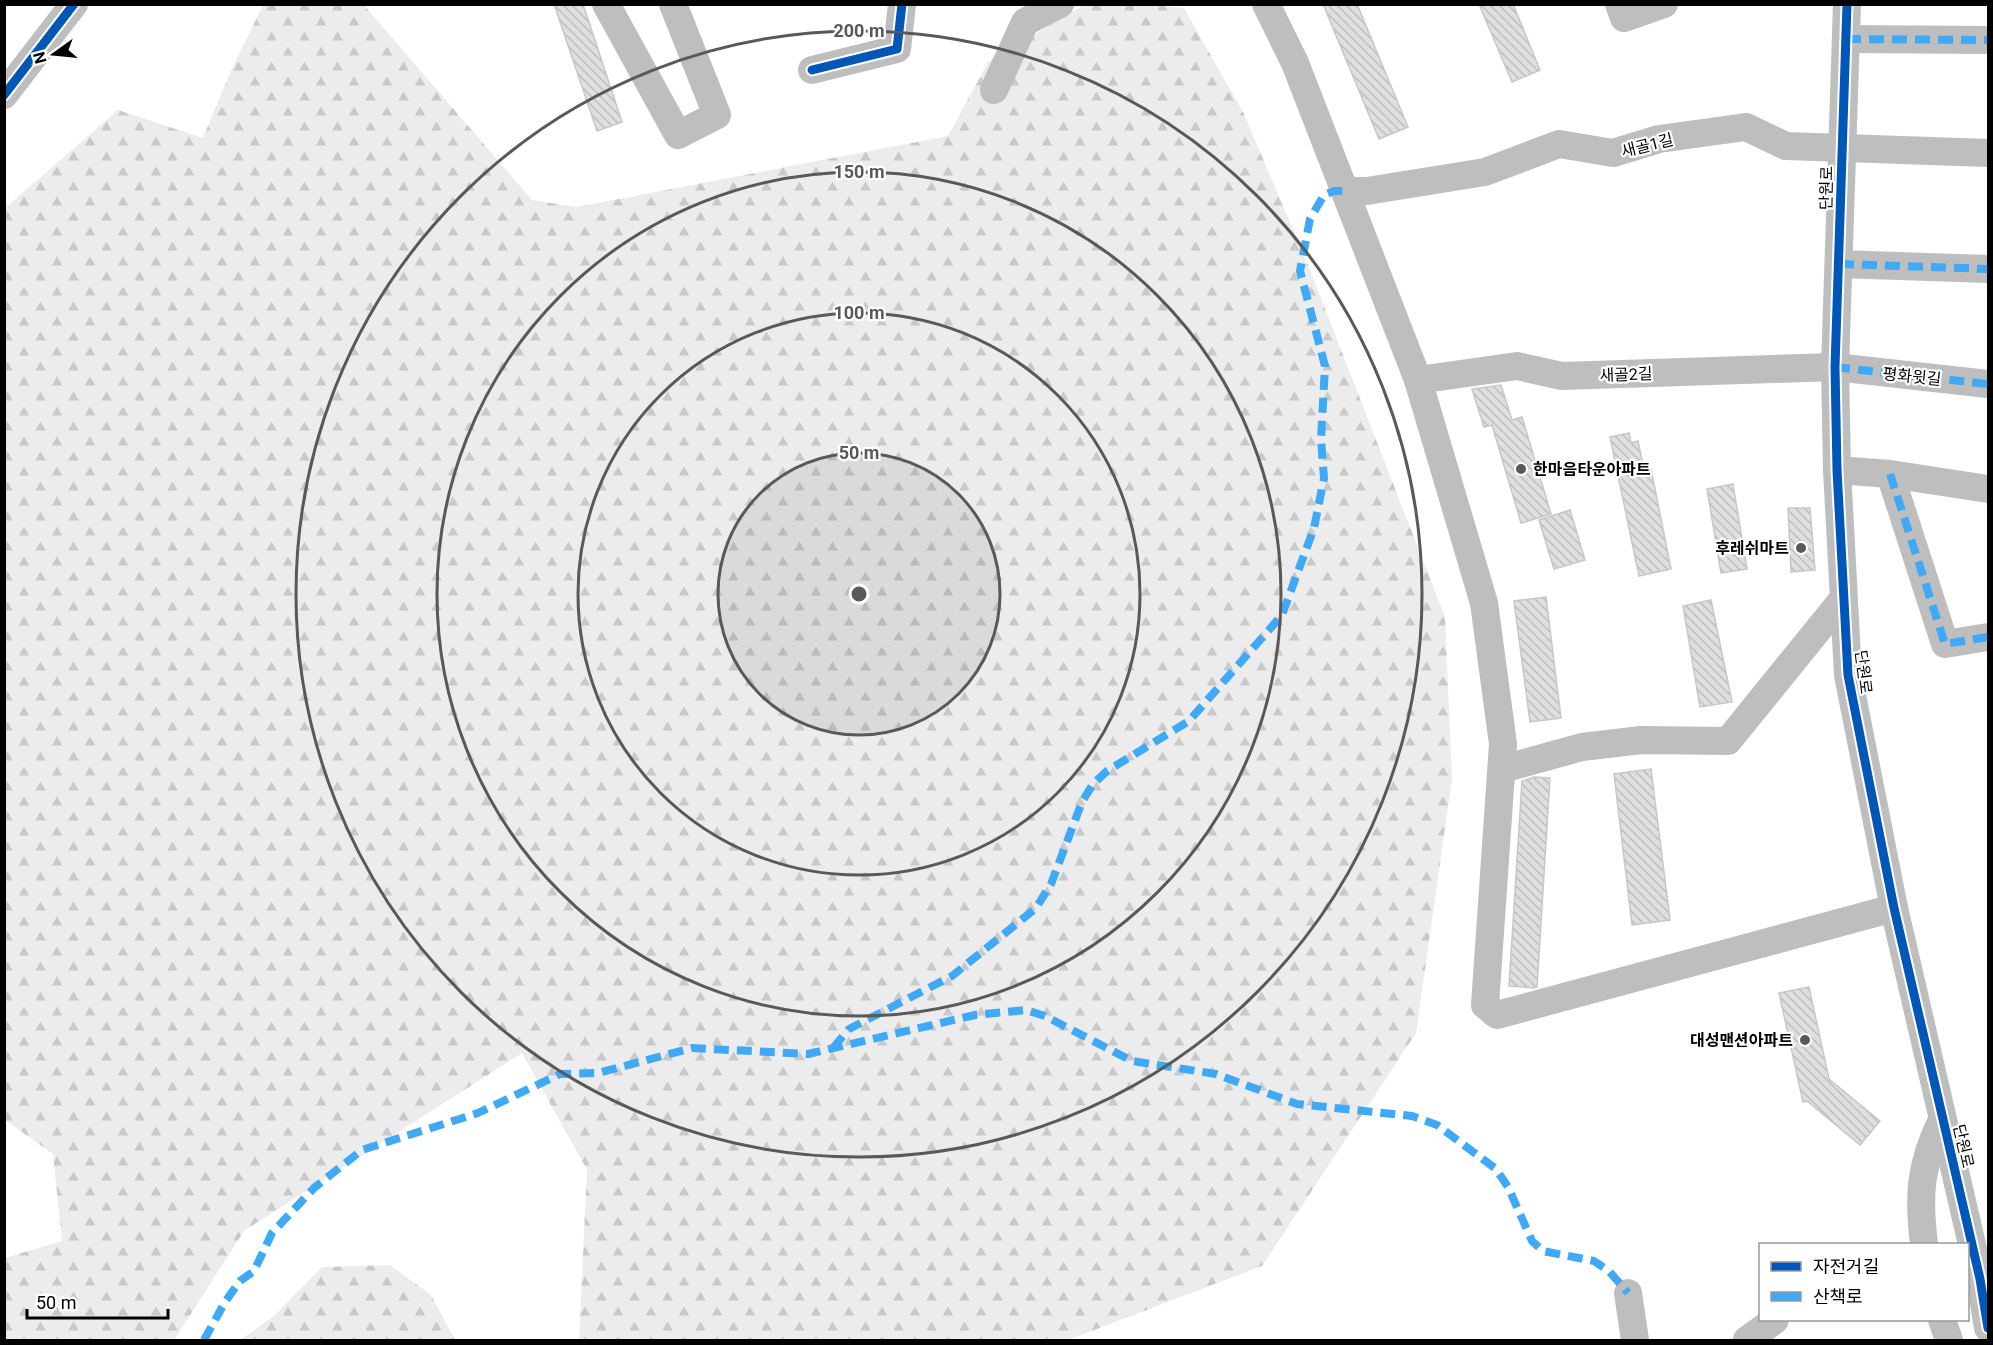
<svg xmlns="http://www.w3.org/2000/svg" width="1993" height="1345" viewBox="0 0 1993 1345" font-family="Roboto,'Noto Sans KR',sans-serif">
  <defs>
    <pattern id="forest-firs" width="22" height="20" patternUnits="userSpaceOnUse" patternTransform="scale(1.5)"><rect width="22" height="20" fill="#ececec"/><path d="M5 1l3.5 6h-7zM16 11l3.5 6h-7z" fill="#c9c9c9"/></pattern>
    <pattern id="building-back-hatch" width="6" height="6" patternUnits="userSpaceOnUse" patternTransform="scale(1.5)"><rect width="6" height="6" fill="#dfdfdf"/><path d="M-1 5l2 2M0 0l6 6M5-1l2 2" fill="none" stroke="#bebebe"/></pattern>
  </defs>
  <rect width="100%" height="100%" fill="#fff"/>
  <g fill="url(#forest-firs)">
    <polygon points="1138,4 1184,8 1244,114 1308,265 1445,617 1452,779 1416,1033 1262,1266 1068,1340 579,1340 587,1170 522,1053 244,1231 174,1340 5,1340 5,1258 62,1241 53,1154 5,1120 4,209 118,110 203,138 230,73 263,5 364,5 532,200 577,207 948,136 988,62 1084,5"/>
    <polygon points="390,1265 431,1295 455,1340 240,1340 274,1316 322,1267"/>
  </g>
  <g fill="url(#building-back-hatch)" stroke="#c7c7c7" stroke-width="1.5">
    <polygon points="554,4 583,4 622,122 597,131"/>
    <polygon points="1323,4 1357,4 1408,127 1379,139"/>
    <polygon points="1479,4 1513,4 1540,70 1512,82"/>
    <polygon points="1501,385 1512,420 1522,417 1551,514 1521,523 1492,425 1484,427 1472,389"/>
    <polygon points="1629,433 1631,443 1638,441 1644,470 1651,469 1671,569 1639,576 1610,437"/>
    <polygon points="1733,484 1747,569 1721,573 1707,489"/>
    <polygon points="1788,508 1810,508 1815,570 1791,572"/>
    <polygon points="1570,510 1585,560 1554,569 1539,520"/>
    <polygon points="1546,597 1561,718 1530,722 1514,601"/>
    <polygon points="1711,600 1732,702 1700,707 1683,606"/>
    <polygon points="1651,769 1670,920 1632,925 1614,774"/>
    <polygon points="1534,777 1550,778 1537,987 1534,988 1509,986 1522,781"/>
    <polygon points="1809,987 1829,1079 1880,1121 1860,1145 1807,1101 1803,1102 1779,993"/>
  </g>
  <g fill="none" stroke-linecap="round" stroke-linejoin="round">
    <g stroke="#bebebe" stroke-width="28">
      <polyline points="606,4 678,135 717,115 673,4"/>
      <polyline points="1266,4 1295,63 1418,380 1484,603 1503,744 1485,1005 1497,1015 1894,908"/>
      <polyline points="1619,4 1624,18 1664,4"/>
      <polyline points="1847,4 1835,367 1837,470 1848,675 1894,908 1980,1279 1988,1328"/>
      <polyline points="1846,39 1988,40"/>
      <polyline points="812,70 897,49 902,4"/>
      <polyline points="994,90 1025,22 1060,4"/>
      <polyline points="4,95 74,4"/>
      <polyline points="1346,191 1367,191 1485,172 1559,144 1613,153 1659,139 1746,127 1786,146 1988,153"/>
      <polyline points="1839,264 1988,269"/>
      <polyline points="1418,380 1517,366 1562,376 1835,367 1988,384"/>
      <polyline points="1837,470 1890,474 1988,489"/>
      <polyline points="1890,474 1945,644 1988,637"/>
      <polyline points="1502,769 1582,747 1641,740 1728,741 1843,599"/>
      <path d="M 1924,1244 C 1918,1195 1920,1165 1942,1120"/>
      <polyline points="1628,1293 1635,1340"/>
      <polyline points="1942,1320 1949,1340"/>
      <polyline points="1747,1340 1775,1320"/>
    </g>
    <g stroke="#3fa9f5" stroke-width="8" stroke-dasharray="15 8" stroke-linecap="butt">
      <polyline points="1846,39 1988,40"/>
      <polyline points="1839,264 1988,269"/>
      <polyline points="1835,367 1988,384"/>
      <polyline points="1890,474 1945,644 1988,637"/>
      <polyline points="833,1048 849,1029 952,976 1036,908 1051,884 1082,802 1093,784 1107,771 1189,721 1282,615 1314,528 1324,478 1321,439 1325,366 1300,271 1310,219 1324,195 1334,191 1346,191"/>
      <polyline points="204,1340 225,1302 240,1281 254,1271 272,1233 314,1188 362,1150 478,1113 560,1074 598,1073 692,1048 808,1054 975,1015 1026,1010 1045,1016 1132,1061 1216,1074 1297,1104 1412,1116 1437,1125 1496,1169 1508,1187 1532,1241 1543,1251 1594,1261 1609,1271 1628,1293"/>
    </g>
    <defs>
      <g id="cycleway">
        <polyline points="1847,4 1835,367 1837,470 1848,675 1894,908 1980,1279 1988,1328"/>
        <polyline points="812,70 897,49 902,4"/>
        <polyline points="4,95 74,4"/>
      </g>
    </defs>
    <use href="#cycleway" stroke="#fff" stroke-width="13"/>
    <use href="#cycleway" stroke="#0057b8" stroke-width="9"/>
  </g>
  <circle cx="859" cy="594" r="141" fill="#595959" fill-opacity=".12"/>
  <g fill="none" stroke="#595959" stroke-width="3">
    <circle cx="859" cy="594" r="141"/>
    <circle cx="859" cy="594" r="281"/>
    <circle cx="859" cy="594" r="422"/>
    <circle cx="859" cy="594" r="563"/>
  </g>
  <g fill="#595959" stroke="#fff" stroke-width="2">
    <circle cx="1521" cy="469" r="6"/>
    <circle cx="1801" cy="548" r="6"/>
    <circle cx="1805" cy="1040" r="6"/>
  </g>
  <g text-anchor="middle" stroke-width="4.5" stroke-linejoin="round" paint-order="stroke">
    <g font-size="16" fill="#000" stroke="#fff">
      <text transform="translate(1647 145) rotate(-14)" y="6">새골1길</text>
      <text transform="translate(1826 188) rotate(-89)" y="6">단원로</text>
      <text transform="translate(1626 374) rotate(-2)" y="6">새골2길</text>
      <text transform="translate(1912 376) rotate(6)" y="6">평화윗길</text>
      <text transform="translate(1864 672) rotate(83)" y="6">단원로</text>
      <text transform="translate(1964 1146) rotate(77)" y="6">단원로</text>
    </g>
    <g font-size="16" font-weight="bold" fill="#000" stroke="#fff" text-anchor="end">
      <text x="1533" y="475" text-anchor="start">한마음타운아파트</text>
      <text x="1789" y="554">후레쉬마트</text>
      <text x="1793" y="1046">대성맨션아파트</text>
    </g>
  </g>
  <circle cx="859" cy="594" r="9" fill="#595959" stroke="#fff" stroke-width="3"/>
  <g font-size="18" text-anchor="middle" font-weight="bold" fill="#595959" stroke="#fff" stroke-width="4.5" stroke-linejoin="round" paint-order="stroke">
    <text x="859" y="37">200 m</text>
    <text x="859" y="178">150 m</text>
    <text x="859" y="319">100 m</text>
    <text x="859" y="459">50 m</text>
  </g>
  <rect width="1993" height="1345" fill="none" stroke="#000000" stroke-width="12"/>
  <rect x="1759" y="1243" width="210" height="78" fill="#ffffff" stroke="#999999" stroke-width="1.5"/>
  <rect x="1771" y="1262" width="30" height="9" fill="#0057b8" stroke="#999999" stroke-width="1.5"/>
  <text x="1813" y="1273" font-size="18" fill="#000000">자전거길</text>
  <rect x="1771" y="1292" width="30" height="9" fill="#3fa9f5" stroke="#999999" stroke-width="1.5"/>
  <text x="1813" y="1303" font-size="18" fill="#000000">산책로</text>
  <g transform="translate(54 54) rotate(255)" stroke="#ffffff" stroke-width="4.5" paint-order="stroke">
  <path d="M0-4.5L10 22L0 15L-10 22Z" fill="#000000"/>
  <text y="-9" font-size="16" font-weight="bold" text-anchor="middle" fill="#000000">N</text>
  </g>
  <path d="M27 1309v9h141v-9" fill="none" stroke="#000000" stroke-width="3"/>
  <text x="36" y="1309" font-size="18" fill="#000000" stroke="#ffffff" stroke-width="4.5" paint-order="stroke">50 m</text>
</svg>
